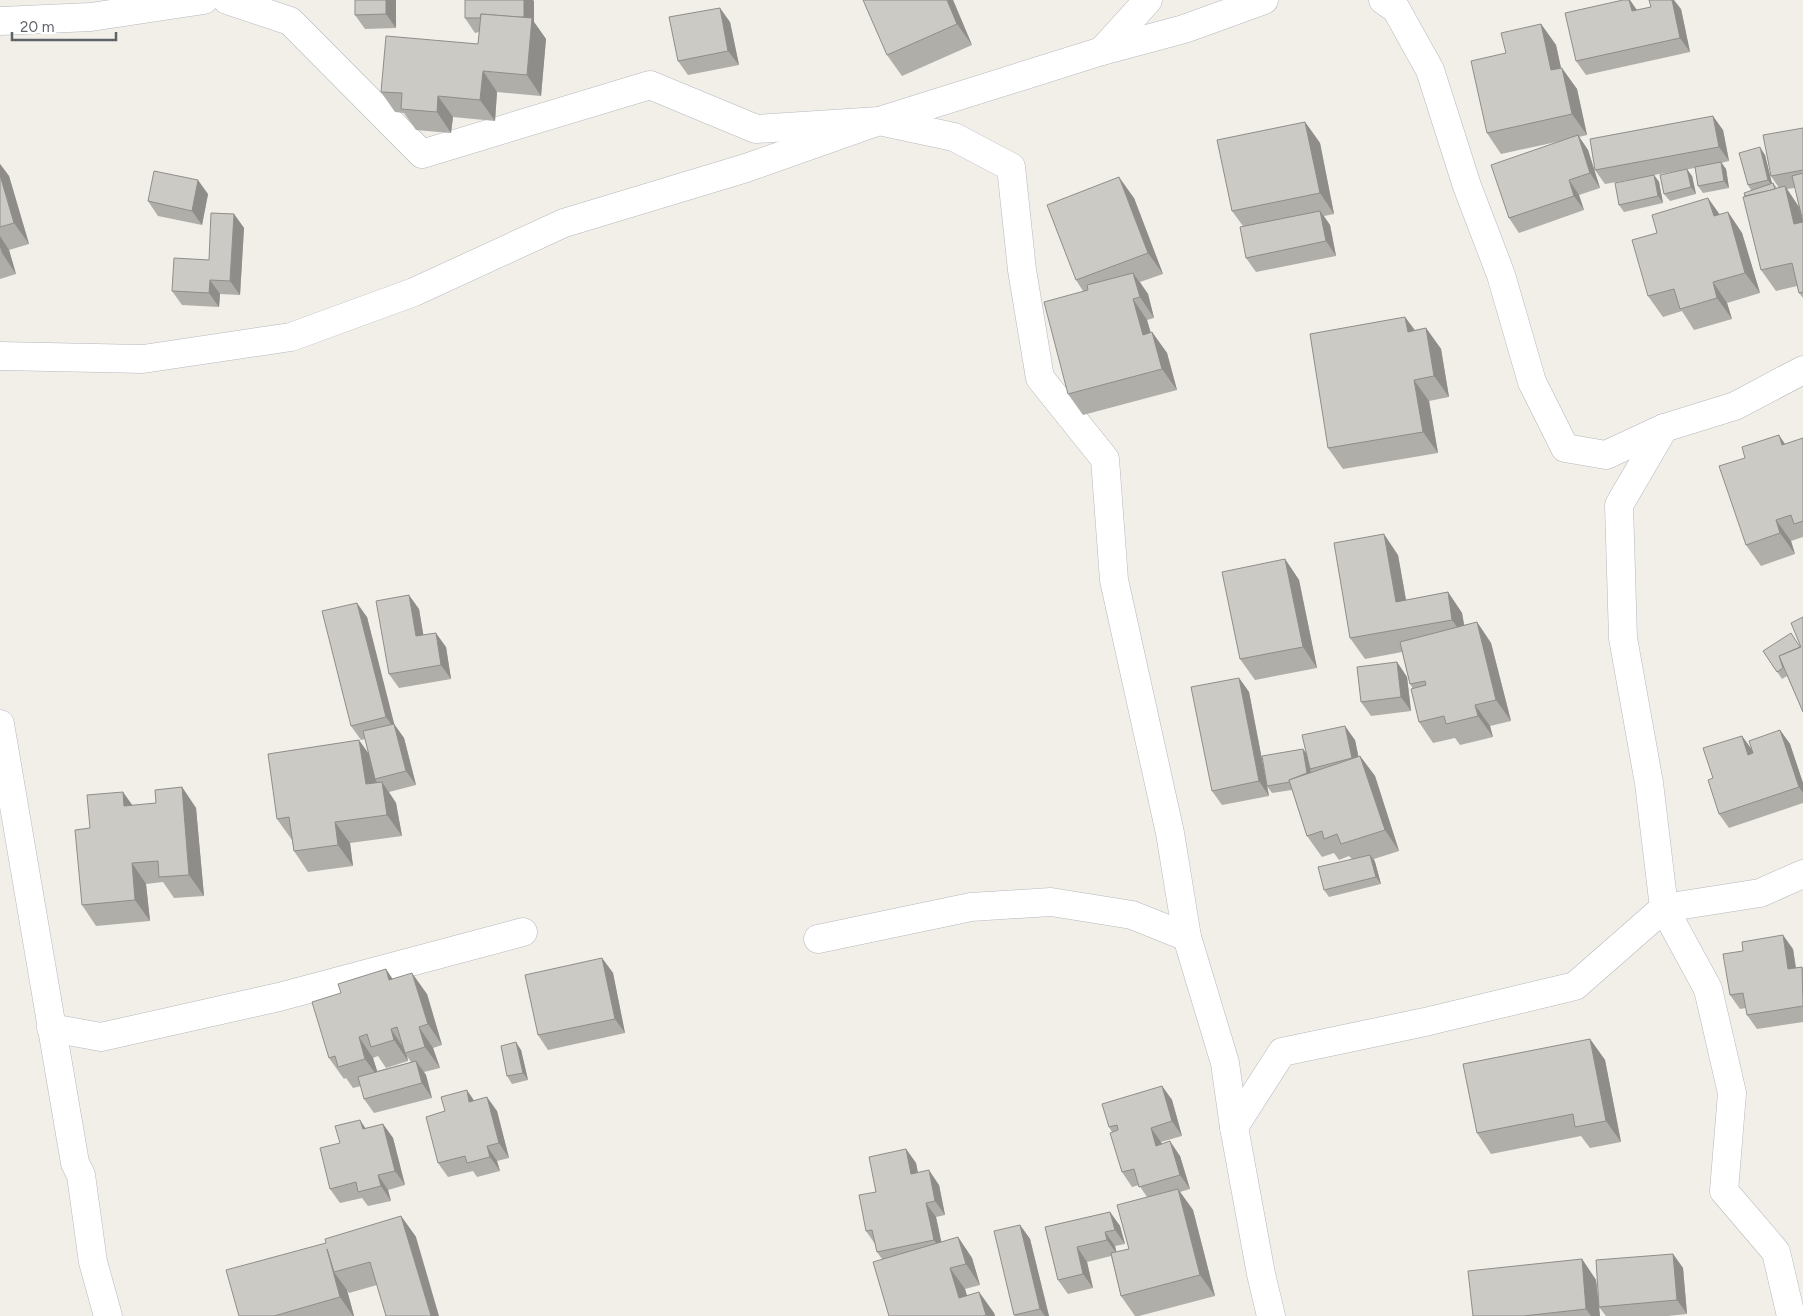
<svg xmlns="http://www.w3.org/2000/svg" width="1803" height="1316" viewBox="0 0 1803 1316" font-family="Figtree,sans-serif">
  <rect width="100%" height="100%" fill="#f1efe8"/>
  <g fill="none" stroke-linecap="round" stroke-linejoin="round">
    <defs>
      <g id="street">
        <polyline points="227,0 290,21 422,154 650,85 756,129 879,121 1102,51 1148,0"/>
        <polyline points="1383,0 1396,9 1430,70 1467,186 1501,275 1532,382 1565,448 1606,455 1664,428"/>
        <polyline points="0,21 91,17 204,0"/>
        <polyline points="1102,51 1184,29 1264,0"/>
        <polyline points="0,356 143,359 291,337 414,292 564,223 746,168 879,121 954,137 1011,167 1022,270 1040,378 1105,459 1114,580 1170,833 1187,937 1225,1063 1234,1127"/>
        <polyline points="0,724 75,1163 81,1175 93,1262 108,1316"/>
        <polyline points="818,939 971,907 1051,902 1132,915 1187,937"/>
        <polyline points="51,1028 101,1037 279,997 523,932"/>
        <polyline points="1271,1316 1261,1274 1234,1127 1282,1052 1425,1022 1575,986 1664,908 1649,783 1623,638 1619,505 1664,428 1735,406 1803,370"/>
        <polyline points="1791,1316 1776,1252 1724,1191 1732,1093 1708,989 1664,908 1760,893 1803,874"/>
      </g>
    </defs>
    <use href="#street" stroke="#b5b8bc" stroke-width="29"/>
    <use href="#street" stroke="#fff" stroke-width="28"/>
  </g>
  <g fill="#afaea9" fill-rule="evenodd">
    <polygon points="355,0 396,0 396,28 365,29 355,15"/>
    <polygon points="465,0 533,0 534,22 546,39 541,96 497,92 495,121 453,117 451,133 416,130 404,113 395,112 381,92 478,44 479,32 475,33 465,18"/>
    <polygon points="953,0 972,45 902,76 887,55"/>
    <polygon points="1651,7 1681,9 1690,52 1586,75 1576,61 1637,10"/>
    <polygon points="730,22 739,65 688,75 678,61"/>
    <polygon points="1541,24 1556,45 1561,68 1577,89 1587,135 1579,137 1588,150 1600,188 1579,195 1584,210 1519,233 1509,218 1561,141 1501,154 1487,133 1506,53"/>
    <polygon points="1305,122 1320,143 1334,214 1324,216 1330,225 1336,256 1256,272 1246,258 1243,226 1232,211"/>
    <path d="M 1803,128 L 1803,298 L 1799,293 L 1797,286 L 1776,291 L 1761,270 L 1745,196 L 1751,190 L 1748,185 L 1765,155 L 1772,183 L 1773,183 L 1777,188 L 1779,188 L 1771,176 ZM 1795,188 L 1799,207 L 1787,189 Z"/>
    <polygon points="1723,130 1729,161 1721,163 1726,169 1729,188 1703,193 1698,186 1695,168 1654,175 1659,182 1663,203 1624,212 1619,205 1640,178 1605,184 1595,170"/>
    <polygon points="0,164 9,176 29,244 9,250 16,274 0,279"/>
    <polygon points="1692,176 1696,194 1670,201 1664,194"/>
    <polygon points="208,194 202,225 158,216 148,201"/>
    <polygon points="1134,198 1163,274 1140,282 1148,294 1154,318 1147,320 1151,333 1152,332 1167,353 1177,390 1083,415 1068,394 1083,291 1076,280"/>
    <polygon points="1728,212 1742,233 1760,293 1727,303 1732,319 1694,330 1682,311 1663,317 1648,296 1720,215"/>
    <polygon points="234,214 244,228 240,295 220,294 219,307 182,305 172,291 209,260"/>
    <polygon points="1405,317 1415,330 1426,328 1441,349 1449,397 1429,401 1438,453 1343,469 1328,448"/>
    <polygon points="1803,438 1803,537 1791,541 1795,554 1761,566 1746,545 1785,444"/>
    <polygon points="1398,555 1406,600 1448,592 1462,613 1464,625 1477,622 1491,643 1511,721 1490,726 1493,737 1460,745 1455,738 1433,743 1419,722 1413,689 1410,684 1402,652 1365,659 1350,638"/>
    <polygon points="1285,559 1299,580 1317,668 1255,680 1240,659"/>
    <polygon points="419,609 423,635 446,647 451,679 399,688 389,674"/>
    <polygon points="367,617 394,724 404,738 416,785 389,792 396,803 402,836 350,843 353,866 308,872 294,851 292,840 277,819 369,754 365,739 361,740 351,726"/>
    <polygon points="1803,617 1803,712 1787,676 1782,679 1763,651 1801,647"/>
    <polygon points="1397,662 1407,677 1411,711 1371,716 1361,702"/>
    <polygon points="1239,678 1249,692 1269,796 1222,805 1212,791"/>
    <polygon points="1780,730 1790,744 1803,783 1803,803 1729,828 1719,814 1713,778 1742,736 1752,750"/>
    <polygon points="1355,740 1358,756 1360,756 1375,776 1399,851 1374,859 1375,862 1381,884 1329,897 1324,890 1352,859 1349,856 1339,860 1334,853 1322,857 1307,836 1292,790 1272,793 1267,786 1303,749 1307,754"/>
    <polygon points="182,787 196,808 204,896 174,898 163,882 146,884 150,921 96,926 82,905 90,828 123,792 132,806 156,803"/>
    <polygon points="1793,949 1796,968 1802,967 1803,968 1803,1022 1757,1029 1747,1015 1746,1008 1740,1009 1730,995"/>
    <polygon points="602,958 613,973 625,1033 548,1050 538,1035"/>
    <path d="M 386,969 L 392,979 L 427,994 L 442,1045 L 433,1048 L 440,1068 L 424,1072 L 426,1075 L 432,1098 L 374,1113 L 364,1099 L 361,1086 L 353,1088 L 346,1078 L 344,1079 L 329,1058 L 341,993 ZM 378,1056 L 386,1068 L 408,1061 L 407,1056 L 411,1062 L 377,1071 L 373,1058 Z"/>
    <polygon points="1590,1039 1605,1060 1621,1142 1590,1148 1581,1136 1491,1154 1477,1133"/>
    <polygon points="521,1050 528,1080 512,1084 507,1076"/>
    <polygon points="1162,1086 1172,1100 1182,1136 1161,1142 1162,1144 1180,1156 1190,1189 1180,1192 1193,1210 1215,1296 1139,1316 1135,1316 1121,1296 1111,1256 1087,1262 1093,1288 1068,1294 1058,1280 1045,1227 1110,1212 1120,1226 1125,1244 1115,1246 1116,1252 1129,1249 1147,1197 1139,1185 1132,1187 1122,1172 1112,1132 1109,1127"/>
    <polygon points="474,1101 497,1111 509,1158 497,1161 500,1171 477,1177 473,1171 448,1177 438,1163 445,1111"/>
    <polygon points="383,1124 393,1138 405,1185 388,1190 391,1201 368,1206 362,1198 340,1203 330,1189 340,1143 366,1128"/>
    <polygon points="906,1149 916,1163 918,1173 939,1185 945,1215 936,1217 941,1242 958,1237 972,1258 980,1285 965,1289 967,1296 979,1292 994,1313 995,1316 889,1316 882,1259 877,1252 875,1244 866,1231 876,1192"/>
    <polygon points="401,1216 416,1237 377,1285 349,1293 347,1290 354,1316 239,1316 326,1243"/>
    <polygon points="1020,1225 1030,1239 1049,1316 1015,1316 1014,1315"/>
    <polygon points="1673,1254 1683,1268 1687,1314 1668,1316 1606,1316 1599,1307"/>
    <polygon points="1582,1259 1596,1280 1600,1316 1473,1316"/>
  </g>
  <g fill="#8f8d8a">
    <polygon points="386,0 396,0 396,28 386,14"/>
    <polygon points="524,0 533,0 534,1 534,22 546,39 541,96 527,75 531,26 524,17"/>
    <polygon points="947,0 953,0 972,45 957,24"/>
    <polygon points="1629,0 1630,0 1639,13 1632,11"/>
    <polygon points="1672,0 1674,0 1681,9 1690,52 1680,38"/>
    <polygon points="720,8 730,22 739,65 728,51"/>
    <polygon points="1541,24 1556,45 1566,91 1551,70"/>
    <polygon points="1562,68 1577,89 1587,135 1572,114"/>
    <polygon points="483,71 497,92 495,121 480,100"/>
    <polygon points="438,96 453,117 451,133 437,112"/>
    <polygon points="1713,116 1723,130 1729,161 1719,147"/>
    <polygon points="1305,122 1320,143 1334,214 1320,193"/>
    <polygon points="1578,135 1588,150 1600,188 1590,173"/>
    <polygon points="1760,147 1765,155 1773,188 1768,180"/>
    <polygon points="1721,162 1726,169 1729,188 1724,181"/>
    <polygon points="0,164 9,176 29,244 14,223 0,175"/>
    <polygon points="1687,169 1692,176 1696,194 1691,187"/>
    <polygon points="1654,175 1659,182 1663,203 1658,196"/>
    <polygon points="1119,177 1134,198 1163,274 1148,253"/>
    <polygon points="198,180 208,194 202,225 192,211"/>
    <polygon points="1569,180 1579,195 1584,210 1574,196"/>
    <polygon points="1785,186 1799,207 1803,223 1794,224"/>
    <polygon points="1708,198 1723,219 1714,216"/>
    <polygon points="1320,211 1330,225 1336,256 1326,241"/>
    <polygon points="1728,212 1742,233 1760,293 1745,273"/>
    <polygon points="234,214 244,228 240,295 230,281"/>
    <polygon points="0,236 9,250 16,274 2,253 0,247"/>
    <polygon points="1133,273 1148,294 1154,318 1140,297"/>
    <polygon points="210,280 220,294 219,307 209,293"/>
    <polygon points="1713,282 1727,303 1732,319 1717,298"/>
    <polygon points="1133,299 1147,320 1157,356 1143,335"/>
    <polygon points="1405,317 1420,338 1408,332"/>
    <polygon points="1426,328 1441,349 1449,397 1434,376"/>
    <polygon points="1152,332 1167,353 1177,390 1162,369"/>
    <polygon points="1414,380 1429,401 1438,453 1423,432"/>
    <polygon points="1779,435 1793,456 1782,445"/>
    <polygon points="1776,520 1791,541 1795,554 1780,533"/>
    <polygon points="1384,534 1398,555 1410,623 1396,602"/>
    <polygon points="1285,559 1299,580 1317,668 1303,647"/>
    <polygon points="1448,592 1462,613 1467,641 1452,620"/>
    <polygon points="409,595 419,609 426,650 416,636"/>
    <polygon points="357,603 367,617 396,731 386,717"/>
    <polygon points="1477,622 1491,643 1511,721 1496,700"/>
    <polygon points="436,633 446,647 451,679 441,665"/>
    <polygon points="1397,662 1407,677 1411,711 1401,697"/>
    <polygon points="1239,678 1249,692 1269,796 1259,781"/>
    <polygon points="1475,705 1490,726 1493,737 1478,716"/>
    <polygon points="394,724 404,738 416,785 406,771"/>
    <polygon points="1345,726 1355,740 1362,773 1352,759"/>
    <polygon points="1780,730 1790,744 1803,783 1803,793 1799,787"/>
    <polygon points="1742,736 1752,750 1758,769 1748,755"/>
    <polygon points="359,740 374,761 375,779 377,782 380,805 366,784"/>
    <polygon points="1303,749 1308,756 1313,786 1308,779"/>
    <polygon points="1360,756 1375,776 1399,851 1385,830"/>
    <polygon points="382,782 396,803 402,836 387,815"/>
    <polygon points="182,787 196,808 204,896 189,875"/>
    <polygon points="123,792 138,813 124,806"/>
    <polygon points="335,822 350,843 353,866 338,845"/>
    <polygon points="1370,855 1375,862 1381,884 1376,877"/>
    <polygon points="132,863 146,884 150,921 135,900"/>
    <polygon points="1783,935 1793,949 1798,983 1788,969"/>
    <polygon points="602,958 613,973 625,1033 615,1019"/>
    <polygon points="386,969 400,990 389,980"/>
    <polygon points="412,973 427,994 442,1045 428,1024"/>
    <polygon points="419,1027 433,1048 440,1068 425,1047"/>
    <polygon points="391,1029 405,1050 405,1053 407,1056 408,1061 394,1040"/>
    <polygon points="359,1037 373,1058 380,1080 365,1059"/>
    <polygon points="1590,1039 1605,1060 1621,1142 1606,1121"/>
    <polygon points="516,1042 521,1050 528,1080 523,1073"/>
    <polygon points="416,1061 426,1075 432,1098 422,1083"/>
    <polygon points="1162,1086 1172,1100 1182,1136 1172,1121"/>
    <polygon points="467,1090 477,1105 469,1102"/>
    <polygon points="487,1097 497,1111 509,1158 499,1143"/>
    <polygon points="360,1120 370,1135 363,1129"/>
    <polygon points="383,1124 393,1138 405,1185 395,1171"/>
    <polygon points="1151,1128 1161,1142 1166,1160 1156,1146"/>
    <polygon points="1170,1141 1180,1156 1190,1189 1180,1175"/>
    <polygon points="487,1146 497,1161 500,1171 490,1157"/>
    <polygon points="906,1149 916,1163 921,1189 911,1174"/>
    <polygon points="929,1170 939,1185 945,1215 935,1201"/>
    <polygon points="378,1175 388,1190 391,1201 381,1186"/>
    <polygon points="1178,1189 1193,1210 1215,1296 1200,1275"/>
    <polygon points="926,1203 936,1217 944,1254 934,1240"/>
    <polygon points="1110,1212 1120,1226 1125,1244 1115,1230"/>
    <polygon points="401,1216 416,1237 439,1316 431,1316"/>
    <polygon points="1020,1225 1030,1239 1049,1316 1045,1316 1040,1309"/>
    <polygon points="1105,1232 1115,1246 1117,1254 1107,1240"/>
    <polygon points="958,1237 972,1258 980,1285 966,1264"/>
    <polygon points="1077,1247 1087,1262 1093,1288 1083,1274"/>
    <polygon points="327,1249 334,1272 347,1290 354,1316 353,1316 340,1297"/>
    <polygon points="1673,1254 1683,1268 1687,1314 1677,1300"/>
    <polygon points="1582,1259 1596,1280 1600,1316 1591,1316 1586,1309"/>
    <polygon points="950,1268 965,1289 973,1316 959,1298"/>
    <polygon points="979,1292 994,1313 995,1316 987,1316 986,1315"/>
  </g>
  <g fill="#cccac5" stroke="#8f8d8a">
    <polygon points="355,0 386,0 386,14 355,15"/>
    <polygon points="465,0 524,0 524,17 516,17 481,14 480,18 465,18"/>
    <polygon points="863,0 947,0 957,24 887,55"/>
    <polygon points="1623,0 1629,0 1632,11 1651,7 1649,0 1672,0 1680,38 1576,61 1565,13"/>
    <polygon points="720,8 728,51 678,61 669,17"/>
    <polygon points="481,14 532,18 527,75 483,71 480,100 438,96 437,112 401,109 402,93 381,92 386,36 478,44"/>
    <polygon points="1541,24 1551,70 1562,68 1572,114 1487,133 1471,61 1506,53 1501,33"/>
    <polygon points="1713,116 1719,147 1595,170 1590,139"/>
    <polygon points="1305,122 1320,193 1232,211 1217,140"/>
    <polygon points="1803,128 1803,170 1771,176 1763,135"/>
    <polygon points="1578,135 1590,173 1569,180 1574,196 1509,218 1491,165"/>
    <polygon points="1760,147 1768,180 1748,185 1739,153"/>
    <polygon points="1721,162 1724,181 1698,186 1695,167"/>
    <polygon points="1687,169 1691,187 1664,194 1660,175"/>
    <polygon points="154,171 198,180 192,211 148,201"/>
    <polygon points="1803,173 1803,292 1799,293 1792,263 1761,270 1743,197 1785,186 1794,224 1803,222 1792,176"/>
    <polygon points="0,175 14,223 0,227"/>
    <polygon points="1654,175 1658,196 1619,205 1615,183"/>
    <polygon points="1119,177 1148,253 1076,280 1047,205"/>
    <polygon points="1773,183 1775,189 1745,196 1744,193"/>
    <polygon points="1708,198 1714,216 1728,212 1745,273 1713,282 1717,298 1680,309 1674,289 1648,296 1632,240 1657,233 1652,215"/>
    <polygon points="1320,211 1326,241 1246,258 1240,227"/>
    <polygon points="211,213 234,214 230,281 210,280 209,293 172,291 174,258 209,260"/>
    <polygon points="1133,273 1140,297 1133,299 1143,335 1152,332 1162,369 1068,394 1044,302 1088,290 1087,285"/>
    <polygon points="1405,317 1408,332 1426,328 1434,376 1414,380 1423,432 1328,448 1310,334"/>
    <polygon points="1779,435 1782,445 1803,438 1803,521 1794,524 1791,515 1776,520 1780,533 1746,545 1719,466 1745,458 1742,447"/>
    <polygon points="1384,534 1396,602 1448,592 1452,620 1350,638 1334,543"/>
    <polygon points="1285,559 1303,647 1240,659 1222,572"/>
    <polygon points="409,595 416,636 436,633 441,665 389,674 376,601"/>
    <polygon points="357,603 386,717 351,726 322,611"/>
    <polygon points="1803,617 1803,712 1779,656 1801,647 1791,623"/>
    <polygon points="1477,622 1496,700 1475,705 1478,716 1446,724 1444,716 1419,722 1411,689 1426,685 1425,681 1410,684 1400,642"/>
    <polygon points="1791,633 1800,647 1779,656 1783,668 1777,672 1763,651"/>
    <polygon points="1397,662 1401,697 1361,702 1357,667"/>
    <polygon points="1239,678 1259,781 1212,791 1191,687"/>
    <polygon points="394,724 406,771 375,779 363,731"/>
    <polygon points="1345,726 1352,758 1310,769 1302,735"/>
    <polygon points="1780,730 1799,787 1719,814 1708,780 1713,778 1703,748 1742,736 1748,755 1753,753 1749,741"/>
    <polygon points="359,740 366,784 382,782 387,815 335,822 338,845 294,851 289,817 277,819 268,754"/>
    <polygon points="1303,749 1307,773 1289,780 1290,782 1267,786 1262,756"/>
    <polygon points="1360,756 1385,830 1341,844 1337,834 1324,839 1322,831 1307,836 1289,780"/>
    <polygon points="182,787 189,875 159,877 158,861 132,863 135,900 82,905 75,830 90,828 87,795 123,792 124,806 156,803 155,790"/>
    <polygon points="1370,855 1376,877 1324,890 1318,867"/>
    <polygon points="1783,935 1788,969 1802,967 1803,1006 1747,1015 1743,993 1730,995 1723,954 1743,951 1742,942"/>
    <polygon points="602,958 615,1019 538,1035 525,975"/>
    <polygon points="386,969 389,980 412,973 428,1024 419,1027 425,1047 405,1053 397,1027 391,1029 394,1040 371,1047 367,1034 359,1037 365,1059 338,1067 335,1056 329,1058 312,1002 341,993 338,984"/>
    <polygon points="1590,1039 1606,1121 1575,1127 1573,1114 1477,1133 1463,1064"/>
    <polygon points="516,1042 523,1073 507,1076 501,1046"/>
    <polygon points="416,1061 422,1083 364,1099 358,1077"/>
    <polygon points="1162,1086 1172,1121 1151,1128 1156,1146 1170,1141 1180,1175 1139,1187 1134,1169 1122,1172 1110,1133 1118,1130 1117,1125 1109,1127 1102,1104"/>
    <polygon points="467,1090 469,1102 487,1097 499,1143 487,1146 490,1157 467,1163 465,1156 438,1163 426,1117 445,1111 441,1097"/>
    <polygon points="360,1120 363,1129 383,1124 395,1171 378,1175 381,1186 358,1192 356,1182 330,1189 320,1148 340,1143 335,1126"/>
    <polygon points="906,1149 911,1174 929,1170 935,1201 926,1203 934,1240 877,1252 872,1230 866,1231 859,1195 876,1192 869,1157"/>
    <polygon points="1178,1189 1200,1275 1121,1296 1111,1253 1129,1249 1117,1205"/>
    <polygon points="1110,1212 1115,1230 1105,1232 1107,1240 1077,1247 1083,1274 1058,1280 1045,1227"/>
    <polygon points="401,1216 431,1316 386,1316 370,1262 334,1272 327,1249 340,1297 274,1316 239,1316 226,1270 326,1243 325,1239"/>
    <polygon points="1020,1225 1040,1309 1014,1315 994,1231"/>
    <polygon points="958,1237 966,1264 950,1268 959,1298 979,1292 986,1315 983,1316 889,1316 873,1262"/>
    <polygon points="1673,1254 1677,1300 1599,1307 1596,1260"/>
    <polygon points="1582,1259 1586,1309 1523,1316 1473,1316 1468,1271"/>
  </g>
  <path d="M12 32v8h104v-8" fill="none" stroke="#5f6368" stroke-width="2.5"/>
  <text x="20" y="32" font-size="15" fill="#5f6368" stroke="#ffffff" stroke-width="4" paint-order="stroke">20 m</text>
</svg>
